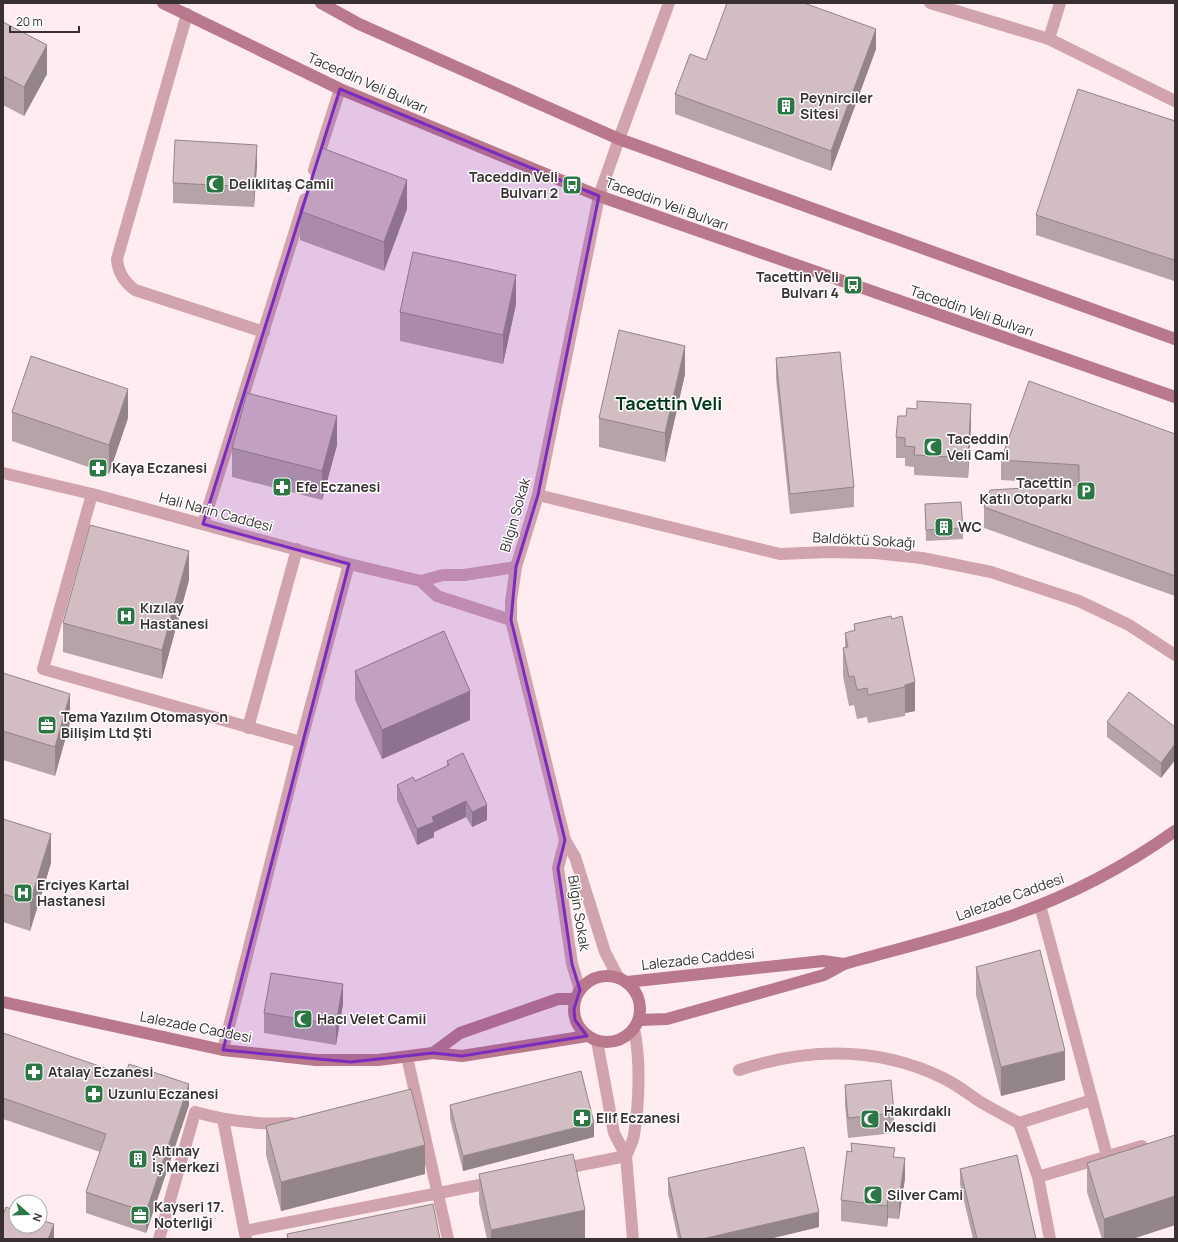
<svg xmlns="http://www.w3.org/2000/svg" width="1178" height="1242" viewBox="0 0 1178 1242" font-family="Manrope,sans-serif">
  <rect width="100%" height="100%" fill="#fef9fa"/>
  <path fill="#ffecf0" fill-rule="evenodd" d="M 3,3 L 1175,3 L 1175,1239 L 3,1239 ZM 16,1202 L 40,1202 L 40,1226 L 16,1226 Z"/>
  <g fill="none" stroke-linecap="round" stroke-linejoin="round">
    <g stroke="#d1a3af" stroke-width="12">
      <polyline points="930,3 1049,39 1175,101"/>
      <polyline points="1049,39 1060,3"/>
      <polyline points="1040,905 1107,1156"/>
      <path d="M 739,1070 C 807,1048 877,1046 943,1078 C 956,1084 967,1093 979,1101 C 992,1109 1006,1116 1019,1123 L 1038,1177 L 1050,1239"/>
      <polyline points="1019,1123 1092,1100"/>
      <polyline points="1038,1177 1142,1146"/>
    </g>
    <g stroke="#d1a3af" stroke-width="12">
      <path d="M 187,14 L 117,259 C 118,273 124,282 135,290 L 264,332"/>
      <polyline points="314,170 340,89"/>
      <polyline points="3,473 92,494 349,564 421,581 443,575 464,575 516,567"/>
      <polyline points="92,494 43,669 301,742"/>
      <polyline points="538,495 780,554 828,552 875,553 922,558 991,572 1079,601 1129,625 1175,655"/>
      <polyline points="203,524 305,199"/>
      <polyline points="421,581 437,596 511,620"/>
      <polyline points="248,728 297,549"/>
      <polyline points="565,840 558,868 572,964 580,990"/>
      <polyline points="618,977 605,952 575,857 565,840 511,620 511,601 516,567 538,495 599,196 619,139 669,3"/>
      <polyline points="597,1041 614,1133 626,1156 633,1239"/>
      <polyline points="223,1050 301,742 349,564"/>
      <polyline points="407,1057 448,1239"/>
      <polyline points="398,1105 417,1102"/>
      <polyline points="223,1119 246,1239"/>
      <path d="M 626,1156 C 629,1149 633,1142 634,1135 C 639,1105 641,1059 634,1029"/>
      <polyline points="561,1169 626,1156"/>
      <polyline points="245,1231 495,1182"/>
      <path d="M 159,1239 L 195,1112 C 227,1121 258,1125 291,1123"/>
    </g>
    <g stroke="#b9788b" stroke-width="12">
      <polyline points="163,3 340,89 599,196 1175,397"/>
      <polyline points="321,3 359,24 619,139 1175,339"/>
      <circle cx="607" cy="1009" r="33"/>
      <polyline points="627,982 823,961 844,964"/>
      <polyline points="3,1002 223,1050 316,1060 378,1060 433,1053 462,1056 587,1036"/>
      <path d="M 639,1020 L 667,1019 L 824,975 L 844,964 C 897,949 952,936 1005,918 C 1065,898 1123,868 1175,831"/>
      <polyline points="433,1053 460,1033 558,999 575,999"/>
    </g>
  </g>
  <g fill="#b5a3a7">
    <polygon points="3,22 47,74 24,116 3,105"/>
    <polygon points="876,49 831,171 675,114 675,94 706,60"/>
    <polygon points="1175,121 1174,281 1036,235 1036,215"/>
    <polygon points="257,165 254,207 173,203 173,183"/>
    <polygon points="407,209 384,271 300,240 300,211"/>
    <polygon points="516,304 503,364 400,341 400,312"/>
    <polygon points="776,358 854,487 854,507 790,514 776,379"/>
    <polygon points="685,374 665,462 599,447 599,418"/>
    <polygon points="12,412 128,418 109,474 12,441"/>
    <polygon points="971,424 968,478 914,475 914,467 905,466 905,458 896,458 896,437"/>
    <polygon points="1175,434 1175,596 984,528 984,507 1079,485 1001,480 1001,460"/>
    <polygon points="337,445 322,500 232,477 232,448"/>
    <polygon points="925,504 963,528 963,539 926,541"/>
    <polygon points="189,580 162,679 63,652 63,623"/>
    <polygon points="891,616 915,711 905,713 905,716 868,723 867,717 857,719 854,705 849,706 843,676 843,648 845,647 845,633 854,631 854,624"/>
    <polygon points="355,671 470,720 382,759 355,700"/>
    <polygon points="3,674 70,722 55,776 3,760"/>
    <polygon points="1107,722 1175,727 1175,760 1161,778 1107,737"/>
    <polygon points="447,761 487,820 472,827 466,817 434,832 434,837 417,845 397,800 397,785 415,781 447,766"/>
    <polygon points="3,819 51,863 30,931 3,922"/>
    <polygon points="976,967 1065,1080 1001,1096 976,995"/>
    <polygon points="343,1004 336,1045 264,1033 264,1013"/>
    <polygon points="3,1033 189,1105 146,1233 86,1213 86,1192 100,1152 3,1119"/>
    <polygon points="845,1085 894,1113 894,1133 848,1138 845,1105"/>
    <polygon points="450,1105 594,1137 463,1171 450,1119"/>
    <polygon points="266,1126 425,1174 281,1211 266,1155"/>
    <polygon points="851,1143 895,1157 905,1178 899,1219 888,1218 887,1227 841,1221 841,1200 851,1152"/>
    <polygon points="1087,1163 1175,1225 1132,1239 1102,1239 1087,1192"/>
    <polygon points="960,1169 1036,1239 973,1239 960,1184"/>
    <polygon points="479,1174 585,1239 487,1239 479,1203"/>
    <polygon points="668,1178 819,1227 769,1239 678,1239 668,1194"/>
  </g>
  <g fill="#938488">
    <polygon points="876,29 876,49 831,171 831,151"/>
    <polygon points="47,45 47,74 24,116 24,87"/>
    <polygon points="257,145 257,165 254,207 254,187"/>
    <polygon points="407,180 407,209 384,271 384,242"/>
    <polygon points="1175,258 1175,278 1174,281 1174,260"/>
    <polygon points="516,275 516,304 503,364 503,335"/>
    <polygon points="685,346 685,374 665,462 665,433"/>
    <polygon points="128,389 128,418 109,474 109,445"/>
    <polygon points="971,404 971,424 968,478 968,458"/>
    <polygon points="337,416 337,445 322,500 322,471"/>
    <polygon points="189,551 189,580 162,679 162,650"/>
    <polygon points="915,682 915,711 905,713 905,685"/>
    <polygon points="470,691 470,720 382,759 382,730"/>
    <polygon points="70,694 70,722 55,776 55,747"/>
    <polygon points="1175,744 1175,760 1161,778 1161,763"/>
    <polygon points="466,801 466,817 434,832 434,837 417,845 417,829 432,817"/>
    <polygon points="487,805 487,820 472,827 472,812"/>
    <polygon points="51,834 51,863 30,931 30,902"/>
    <polygon points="343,984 343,1004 336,1045 336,1025"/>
    <polygon points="1065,1051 1065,1080 1001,1096 1001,1067"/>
    <polygon points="189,1084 189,1105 146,1233 146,1212"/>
    <polygon points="594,1123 594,1137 463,1171 463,1156"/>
    <polygon points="425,1145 425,1174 281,1211 281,1182"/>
    <polygon points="905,1158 905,1178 899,1219 899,1199"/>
    <polygon points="1175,1196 1175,1225 1132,1239 1104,1239 1104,1219"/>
    <polygon points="888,1197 888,1218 887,1227 887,1206"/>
    <polygon points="585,1210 585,1239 491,1239 491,1230"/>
    <polygon points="819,1212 819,1227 769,1239 702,1239"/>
    <polygon points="54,1224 54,1239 48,1239"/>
  </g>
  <g fill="#d2bdc2" stroke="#938488">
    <polygon points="727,3 804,3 876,29 831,151 675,94 690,54 706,60"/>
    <polygon points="3,22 47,45 24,87 3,76"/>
    <polygon points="1078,89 1175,121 1175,258 1174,260 1036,215"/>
    <polygon points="175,140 257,145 254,187 173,183"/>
    <polygon points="322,148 407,180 384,242 300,211"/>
    <polygon points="413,252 516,275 503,335 400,312"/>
    <polygon points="619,330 685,346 665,433 599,418"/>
    <polygon points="840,352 854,487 790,494 776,358"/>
    <polygon points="31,356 128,389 109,445 12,412"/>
    <polygon points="1029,381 1175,434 1175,576 984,507 990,490 1079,485 1079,465 1001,460"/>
    <polygon points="247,393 337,416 322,471 232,448"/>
    <polygon points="917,401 971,404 968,458 914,455 915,447 905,446 905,438 896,437 898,416 906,416 907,408 917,409"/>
    <polygon points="961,502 963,528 926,530 925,504"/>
    <polygon points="90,525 189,551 162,650 63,623"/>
    <polygon points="891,616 892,619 902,616 915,682 905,685 905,687 868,695 867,688 857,690 854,676 849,677 843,648 848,647 845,633 855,630 854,624"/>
    <polygon points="444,631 470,691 382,730 355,671"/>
    <polygon points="3,673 70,694 55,747 3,731"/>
    <polygon points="1129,692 1175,727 1175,744 1161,763 1107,722"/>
    <polygon points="463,753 487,805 472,812 466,801 432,817 434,822 417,829 397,785 413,777 415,781 449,765 447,761"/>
    <polygon points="3,819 51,834 30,902 3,894"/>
    <polygon points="1040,950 1065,1051 1001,1067 976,967"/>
    <polygon points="271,973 343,984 336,1025 264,1013"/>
    <polygon points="3,1033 125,1075 129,1064 189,1084 146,1212 86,1192 106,1134 3,1098"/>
    <polygon points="581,1071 594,1123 463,1156 450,1105"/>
    <polygon points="891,1080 894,1113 848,1118 845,1085"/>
    <polygon points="411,1089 425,1145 281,1182 266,1126"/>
    <polygon points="1175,1135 1175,1196 1104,1219 1087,1163"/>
    <polygon points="851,1143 895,1148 893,1157 905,1158 899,1199 888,1197 887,1206 841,1200 847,1151 852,1152"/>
    <polygon points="804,1147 819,1212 702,1239 681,1239 668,1178"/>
    <polygon points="573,1154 585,1210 491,1230 479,1174"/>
    <polygon points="1017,1155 1036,1239 977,1239 960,1169"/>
    <polygon points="433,1204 440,1239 288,1239 287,1234"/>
    <polygon points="6,1207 16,1211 16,1226 40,1226 40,1220 54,1224 48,1239 3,1239 3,1215"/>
  </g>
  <path fill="#7b2cbf" fill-opacity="0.2" stroke="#7b2cbf" stroke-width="3" stroke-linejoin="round" d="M 340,89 L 599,196 L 538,495 L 516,567 L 511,620 L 565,840 L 558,868 L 572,964 L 580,990 L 574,1009 L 575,1020 L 587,1036 L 462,1056 L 433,1053 L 351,1062 L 223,1050 L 349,564 L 203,524 Z"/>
  <defs>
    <symbol id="building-square" viewBox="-11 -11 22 22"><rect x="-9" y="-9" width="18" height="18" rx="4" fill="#2d7744" stroke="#fff"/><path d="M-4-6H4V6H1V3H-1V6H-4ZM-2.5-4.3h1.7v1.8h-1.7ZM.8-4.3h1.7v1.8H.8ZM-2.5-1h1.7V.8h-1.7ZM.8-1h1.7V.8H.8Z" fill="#fff"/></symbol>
    <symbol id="mosque-square" viewBox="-11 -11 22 22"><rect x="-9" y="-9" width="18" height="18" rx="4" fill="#2d7744" stroke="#fff"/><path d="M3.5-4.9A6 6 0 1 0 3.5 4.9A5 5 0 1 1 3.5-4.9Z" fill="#fff"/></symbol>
    <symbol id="bus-square" viewBox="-11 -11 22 22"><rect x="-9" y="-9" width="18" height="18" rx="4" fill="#2d7744" stroke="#fff"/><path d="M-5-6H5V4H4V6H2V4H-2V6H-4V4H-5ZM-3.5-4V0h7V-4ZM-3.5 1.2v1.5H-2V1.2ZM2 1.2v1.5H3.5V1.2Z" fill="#fff"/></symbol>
    <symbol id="pharmacy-square" viewBox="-11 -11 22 22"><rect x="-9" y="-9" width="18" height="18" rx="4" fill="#2d7744" stroke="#fff"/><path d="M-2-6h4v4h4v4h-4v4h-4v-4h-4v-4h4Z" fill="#fff"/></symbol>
    <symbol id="parking-square" viewBox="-11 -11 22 22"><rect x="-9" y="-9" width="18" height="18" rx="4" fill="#2d7744" stroke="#fff"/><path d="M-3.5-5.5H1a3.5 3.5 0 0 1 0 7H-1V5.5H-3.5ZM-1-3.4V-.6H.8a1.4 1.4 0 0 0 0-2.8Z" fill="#fff"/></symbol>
    <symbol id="hospital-square" viewBox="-11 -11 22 22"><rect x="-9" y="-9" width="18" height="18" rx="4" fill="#2d7744" stroke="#fff"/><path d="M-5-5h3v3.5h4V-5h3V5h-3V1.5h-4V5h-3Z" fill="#fff"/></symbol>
    <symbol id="office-square" viewBox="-11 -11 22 22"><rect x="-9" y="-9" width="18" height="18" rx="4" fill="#2d7744" stroke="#fff"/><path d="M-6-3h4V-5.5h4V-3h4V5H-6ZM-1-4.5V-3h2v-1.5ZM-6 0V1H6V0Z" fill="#fff"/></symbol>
  </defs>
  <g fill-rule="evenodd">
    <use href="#building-square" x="775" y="95" width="22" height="22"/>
    <use href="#mosque-square" x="204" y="173" width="22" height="22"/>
    <use href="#bus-square" x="561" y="174" width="22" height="22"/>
    <use href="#bus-square" x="842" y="274" width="22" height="22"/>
    <use href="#mosque-square" x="922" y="436" width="22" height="22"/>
    <use href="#pharmacy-square" x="87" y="457" width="22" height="22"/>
    <use href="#pharmacy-square" x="271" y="476" width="22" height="22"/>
    <use href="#parking-square" x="1075" y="480" width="22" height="22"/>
    <use href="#building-square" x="933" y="516" width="22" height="22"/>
    <use href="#hospital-square" x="115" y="605" width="22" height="22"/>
    <use href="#office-square" x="36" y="714" width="22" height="22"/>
    <use href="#hospital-square" x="12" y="882" width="22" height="22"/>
    <use href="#mosque-square" x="292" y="1008" width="22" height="22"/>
    <use href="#pharmacy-square" x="23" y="1061" width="22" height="22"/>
    <use href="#pharmacy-square" x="83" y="1083" width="22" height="22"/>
    <use href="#pharmacy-square" x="571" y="1107" width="22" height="22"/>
    <use href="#mosque-square" x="859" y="1108" width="22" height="22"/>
    <use href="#building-square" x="127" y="1148" width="22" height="22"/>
    <use href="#mosque-square" x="862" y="1184" width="22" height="22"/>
    <use href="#office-square" x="129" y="1204" width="22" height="22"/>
  </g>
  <g text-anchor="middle" stroke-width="3" stroke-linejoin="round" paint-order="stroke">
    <g font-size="14" fill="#393032" stroke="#fff">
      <text transform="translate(368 83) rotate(24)" y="5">Taceddin Veli Bulvarı</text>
      <text transform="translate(667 204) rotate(20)" y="5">Taceddin Veli Bulvarı</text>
      <text transform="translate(972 311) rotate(19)" y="5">Taceddin Veli Bulvarı</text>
      <text transform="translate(216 512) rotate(15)" y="5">Hali Narin Caddesi</text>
      <text transform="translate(515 515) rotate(-74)" y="5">Bilgin Sokak</text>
      <text transform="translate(864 540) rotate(3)" y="5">Baldöktü Sokağı</text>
      <text transform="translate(1010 897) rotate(-20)" y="5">Lalezade Caddesi</text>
      <text transform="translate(579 913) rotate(81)" y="5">Bilgin Sokak</text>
      <text transform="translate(698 959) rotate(-6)" y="5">Lalezade Caddesi</text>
      <text transform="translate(196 1027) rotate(11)" y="5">Lalezade Caddesi</text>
    </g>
    <g font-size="14" font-weight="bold" fill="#393032" stroke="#fff" text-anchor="start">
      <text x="800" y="103">Peynirciler<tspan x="800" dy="16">Sitesi</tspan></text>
      <text x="558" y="182" text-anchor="end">Taceddin Veli<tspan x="558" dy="16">Bulvarı 2</tspan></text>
      <text x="229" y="189">Deliklitaş Camii</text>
      <text x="839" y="282" text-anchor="end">Tacettin Veli<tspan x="839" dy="16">Bulvarı 4</tspan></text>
      <text x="947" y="444">Taceddin<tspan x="947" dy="16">Veli Cami</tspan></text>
      <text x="112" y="473">Kaya Eczanesi</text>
      <text x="1072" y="488" text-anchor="end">Tacettin<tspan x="1072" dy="16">Katlı Otoparkı</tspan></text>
      <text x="296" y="492">Efe Eczanesi</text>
      <text x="958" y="532">WC</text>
      <text x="140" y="613">Kızılay<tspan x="140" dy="16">Hastanesi</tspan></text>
      <text x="61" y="722">Tema Yazılım Otomasyon<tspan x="61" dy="16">Bilişim Ltd Şti</tspan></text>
      <text x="37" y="890">Erciyes Kartal<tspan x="37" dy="16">Hastanesi</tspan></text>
      <text x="317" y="1024">Hacı Velet Camii</text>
      <text x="48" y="1077">Atalay Eczanesi</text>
      <text x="108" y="1099">Uzunlu Eczanesi</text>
      <text x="884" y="1116">Hakırdaklı<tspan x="884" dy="16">Mescidi</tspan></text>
      <text x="596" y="1123">Elif Eczanesi</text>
      <text x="152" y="1156">Altınay<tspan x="152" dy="16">İş Merkezi</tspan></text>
      <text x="887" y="1200">Silver Cami</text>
      <text x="154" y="1212">Kayseri 17.<tspan x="154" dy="16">Noterliği</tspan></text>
    </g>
    <g font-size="18" font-weight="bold" fill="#003817" stroke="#fff">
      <text x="669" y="410">Tacettin Veli</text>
    </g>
  </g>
  <rect width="1178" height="1242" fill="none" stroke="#393032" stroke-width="8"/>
  <g transform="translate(28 1214) rotate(110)"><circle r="19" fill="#ffffff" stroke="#b0acad"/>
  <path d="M0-3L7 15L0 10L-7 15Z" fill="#2d7744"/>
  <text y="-6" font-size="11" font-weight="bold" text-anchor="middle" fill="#393032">N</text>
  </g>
  <path d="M10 26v6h69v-6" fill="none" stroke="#393032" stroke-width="2"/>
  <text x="16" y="26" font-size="12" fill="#393032" stroke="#ffffff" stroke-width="3" paint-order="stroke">20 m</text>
</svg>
